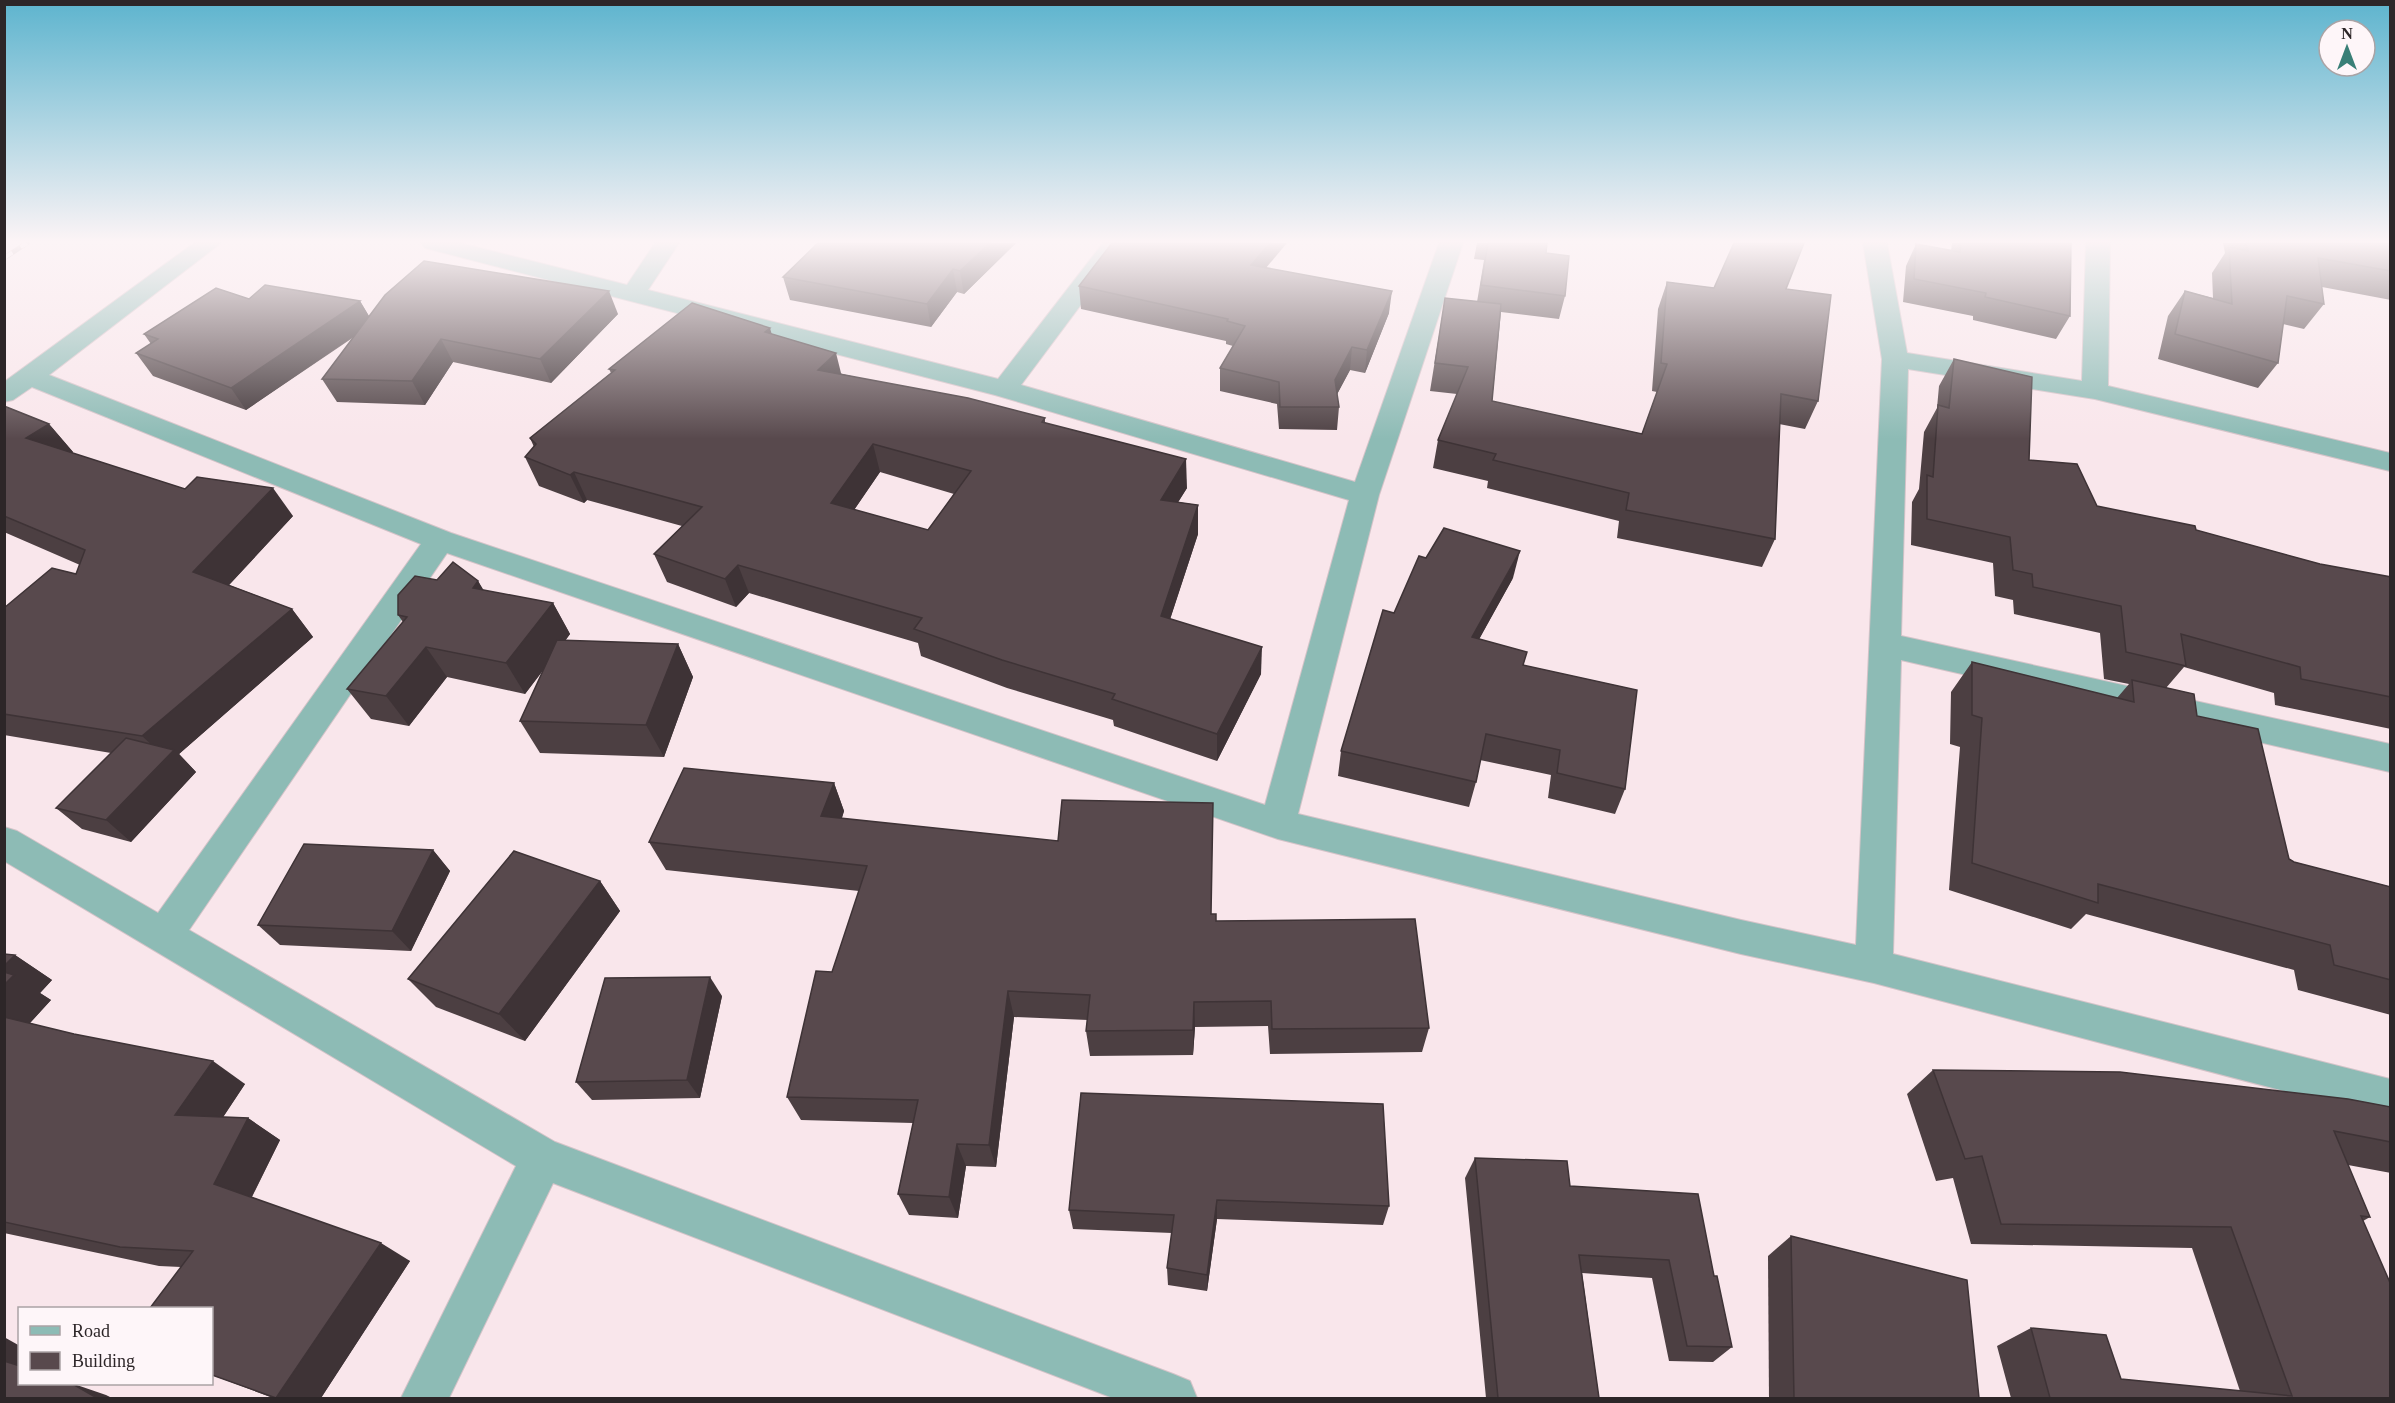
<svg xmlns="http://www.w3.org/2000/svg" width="2395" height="1403" viewBox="0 0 2395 1403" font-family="'Times New Roman',serif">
  <rect width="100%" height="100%" fill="#f9e6eb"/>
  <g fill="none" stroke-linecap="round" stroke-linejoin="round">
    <defs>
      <polygon id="street" points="194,243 221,243 49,375 451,533 1265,805 1349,500 995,395 425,248 421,243 460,243 627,285 655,243 679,243 648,290 998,379 1103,243 1127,243 1021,385 1355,482 1439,243 1463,243 1379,495 1298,814 1741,920 1856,945 1882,359 1863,243 1887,243 1907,353 2082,381 2086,243 2110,243 2108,386 2390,453 2390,471 2095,399 1908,369 1901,636 2390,744 2390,772 1901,660 1893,954 2390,1079 2390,1119 1874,983 1741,954 1278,839 447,553 189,930 555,1142 1173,1374 1190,1381 1197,1398 1113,1398 553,1183 449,1398 401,1398 516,1166 4,861 4,827 17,831 158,913 421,544 32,387 13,400 4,402 4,382"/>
    </defs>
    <use href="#street" stroke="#d4c3c8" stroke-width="2"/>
    <use href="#street" fill="#8dbbb5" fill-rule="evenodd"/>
    <defs>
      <polyline id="rail" points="4,258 27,243"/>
    </defs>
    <use href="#rail" stroke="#8d8084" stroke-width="5"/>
    <use href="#rail" stroke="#fef6f9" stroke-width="4" stroke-dasharray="10" stroke-linecap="butt"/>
  </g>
  <g fill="#4c3f42" fill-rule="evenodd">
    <polygon points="1016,243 964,294 957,292 931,327 790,300 783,277"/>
    <polygon points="1477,243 1547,243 1546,253 1565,296 1559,319 1501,312 1492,401 1642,434 1657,392 1652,391 1658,309 1667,282 1714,288 1786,289 1818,401 1805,429 1779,424 1775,539 1762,567 1617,538 1619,521 1487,488 1488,481 1433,468 1438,440 1457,394 1430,391 1445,298 1477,302 1484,260 1474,259"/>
    <polygon points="1952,243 2071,243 2070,316 2056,339 1973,320 1973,316 1903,302 1906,266 1916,244 1951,251"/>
    <polygon points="2223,243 2391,243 2391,300 2322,287 2324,304 2304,329 2283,324 2278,363 2258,388 2158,359 2168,316 2185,291 2213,298 2212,273 2225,253"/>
    <polygon points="1267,268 1389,313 1365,373 1350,370 1337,394 1339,407 1337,430 1279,429 1277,404 1220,391 1220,368 1233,346 1226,344 1226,341 1081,309 1079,286"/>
    <polygon points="249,299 360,301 369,316 618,314 551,383 453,362 425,405 337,402 322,379 354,337 246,410 153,376 136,353 151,344 144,334"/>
    <path d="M 771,334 L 842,374 L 1045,418 L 1045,423 L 1187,488 L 1178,502 L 1198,505 L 1198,534 L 1170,619 L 1261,674 L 1217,761 L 1114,726 L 1113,720 L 1007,688 L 921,656 L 918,643 L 749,593 L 736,607 L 667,582 L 654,554 L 682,526 L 587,500 L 584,503 L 539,486 L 525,457 L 534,447 L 530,438 L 611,373 L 609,369 ZM 880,472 L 954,494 L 928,530 L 854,510 Z"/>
    <polygon points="1954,359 2029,460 2097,506 2196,530 2320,564 2391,577 2391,729 2275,705 2274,693 2184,667 2166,688 2197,716 2289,859 2294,862 2391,887 2391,1015 2298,990 2294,970 2086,914 2071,929 1949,890 1960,747 1950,744 1951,692 1972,662 2117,698 2129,684 2104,679 2100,633 2014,614 2013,600 1995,596 1993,563 1911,545 1912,502 1919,489 1924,432 1937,408 1939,386"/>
    <polygon points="4,406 49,424 73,452 72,453 185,489 293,516 229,585 292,609 313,637 179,754 196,772 131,842 82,829 56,808 111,753 4,735 4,608 76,574 80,565 4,532"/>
    <polygon points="1513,578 1479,639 1523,665 1625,789 1615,814 1548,798 1551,775 1480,760 1476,782 1469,807 1338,776 1341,751"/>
    <polygon points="437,580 478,581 483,590 553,603 570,634 565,641 678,644 693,677 664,757 540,753 520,721 545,668 525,694 447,677 409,726 371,719 347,689 403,622 398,615"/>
    <polygon points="834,783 844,811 842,818 1211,914 1216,921 1429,1028 1422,1052 1270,1054 1268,1026 1195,1027 1193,1055 1090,1056 1086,1031 1088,1020 1014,1017 996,1167 966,1166 958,1218 909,1215 898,1194 913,1123 801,1120 787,1097 832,972 859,891 666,870 649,842"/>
    <polygon points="433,850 450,871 411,951 280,945 258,925"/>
    <polygon points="600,881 620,911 525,1041 436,1007 408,979"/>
    <polygon points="4,954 15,955 52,980 40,993 51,1000 30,1023 245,1084 223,1117 248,1118 280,1140 252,1197 410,1261 321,1398 273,1398 212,1375 212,1308 181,1267 159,1266 4,1233"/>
    <polygon points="722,996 700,1098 592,1100 576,1082"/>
    <polygon points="1933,1070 2391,1107 2391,1173 2348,1165 2370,1217 2363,1221 2391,1398 2011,1398 1997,1346 2031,1328 2121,1379 2240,1391 2192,1248 1971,1244 1953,1178 1936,1181 1907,1094"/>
    <polygon points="1081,1093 1389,1206 1383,1225 1217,1219 1207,1291 1168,1285 1167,1268 1172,1233 1073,1229 1069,1210"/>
    <polygon points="1475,1158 1570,1186 1714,1276 1732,1347 1713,1362 1669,1361 1652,1278 1582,1273 1599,1398 1486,1398 1465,1178"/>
    <polygon points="1791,1236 1979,1398 1769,1398 1768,1256"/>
  </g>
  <g fill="#3e3336">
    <polygon points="990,243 1016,243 964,294 960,271"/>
    <polygon points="1270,243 1287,243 1250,287 1251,265"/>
    <polygon points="953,269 957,292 931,327 927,304"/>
    <polygon points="609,291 618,314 551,383 540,359"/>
    <polygon points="1392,291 1389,313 1365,373 1367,350"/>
    <polygon points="360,301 373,323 246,410 231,388"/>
    <polygon points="770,328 778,356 765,332"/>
    <polygon points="441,339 453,362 425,405 412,381"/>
    <polygon points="1352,347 1350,370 1333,402 1335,380"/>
    <polygon points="836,353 843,381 818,370"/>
    <polygon points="49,424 73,452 51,466 26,438"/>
    <polygon points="873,444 880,472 839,532 831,503"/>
    <polygon points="1186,459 1187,488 1162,528 1161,500"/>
    <polygon points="574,472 587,500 584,503 570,475"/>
    <polygon points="273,488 293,516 216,599 193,572"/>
    <polygon points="1198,505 1198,534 1162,644 1161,616"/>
    <polygon points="1520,551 1513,578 1466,663 1472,637"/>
    <polygon points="738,565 749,593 736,607 725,579"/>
    <polygon points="478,581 497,612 473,588"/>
    <polygon points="553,603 570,634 525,694 506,663"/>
    <polygon points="292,609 313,637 179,754 196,772 131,842 106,820 166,758 142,736"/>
    <polygon points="678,644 693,677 664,757 646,725"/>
    <polygon points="426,647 447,677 409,726 386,696"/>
    <polygon points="1262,647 1261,674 1217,761 1217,734"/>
    <polygon points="834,783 844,811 833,844 821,816"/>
    <polygon points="433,850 450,871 411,951 392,931"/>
    <polygon points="600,881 620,911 525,1041 499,1014"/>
    <polygon points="15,955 52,980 40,993 51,1000 19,1035 4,1026 4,966"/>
    <polygon points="710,977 722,996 700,1098 687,1080"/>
    <polygon points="1008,991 1014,1017 996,1167 989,1145"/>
    <polygon points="1194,1002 1195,1027 1193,1055 1193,1030"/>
    <polygon points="213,1061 245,1084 210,1137 175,1115"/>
    <polygon points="248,1118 280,1140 248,1204 214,1184"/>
    <polygon points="957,1144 966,1166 958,1218 949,1197"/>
    <polygon points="1217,1200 1217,1219 1207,1291 1207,1275"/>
    <polygon points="381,1243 410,1261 321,1398 276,1398"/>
    <polygon points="4,1337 20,1346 20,1366 4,1361"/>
    <polygon points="71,1383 106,1395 112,1398 97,1398"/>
  </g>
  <g fill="#58494d" stroke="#3e3336" stroke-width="1.5" fill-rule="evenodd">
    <polygon points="818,243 990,243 960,271 953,269 927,304 783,277"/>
    <polygon points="1112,243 1270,243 1251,265 1392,291 1367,350 1352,347 1335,380 1339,407 1280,407 1279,382 1220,368 1245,326 1227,321 1228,319 1079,286"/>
    <polygon points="1488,243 1547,243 1546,253 1569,256 1565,296 1481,285"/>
    <polygon points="1734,243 1804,243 1786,289 1831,295 1818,401 1781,394 1775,539 1626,510 1629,493 1493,460 1496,454 1438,440 1468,367 1435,363 1445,298 1501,304 1492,401 1642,434 1667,364 1661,363 1667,282 1714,288"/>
    <polygon points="1961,243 2071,243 2070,316 1985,297 1986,293 1914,279 1916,244 1960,252"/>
    <polygon points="2246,243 2391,243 2391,271 2318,258 2324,304 2287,296 2278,363 2175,334 2185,291 2232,304 2229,247 2248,251"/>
    <polygon points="424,261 609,291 540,359 441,339 412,381 322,379 385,295"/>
    <polygon points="265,285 360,301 231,388 136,353 158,339 144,334 216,288 249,299"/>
    <path d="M 692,303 L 770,328 L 765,332 L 836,353 L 818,370 L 968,398 L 1045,418 L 1042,422 L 1186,459 L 1161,500 L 1198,505 L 1161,616 L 1262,647 L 1217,734 L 1112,699 L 1115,694 L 1002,660 L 914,629 L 922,618 L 738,565 L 725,579 L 654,554 L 702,507 L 574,472 L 570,475 L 525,457 L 536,444 L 530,438 L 615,370 L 609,369 ZM 873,444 L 971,471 L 928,530 L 831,503 Z"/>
    <polygon points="1954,359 2032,377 2029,460 2077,464 2097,506 2195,526 2196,530 2320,564 2391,577 2391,697 2301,679 2300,667 2181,634 2186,666 2126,652 2121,606 2033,587 2032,574 2013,570 2010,537 1927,519 1927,475 1933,477 1938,405 1949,408"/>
    <polygon points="4,406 49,424 26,438 185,489 197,477 273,488 193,572 292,609 142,736 4,714 4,608 52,568 76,574 85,550 4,516"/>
    <polygon points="1444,528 1520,551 1472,637 1527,652 1523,665 1637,690 1625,789 1557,773 1560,750 1486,734 1476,782 1341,751 1383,610 1394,613 1419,556 1426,558"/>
    <polygon points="453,562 478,581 473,588 553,603 506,663 426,647 386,696 347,689 407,617 398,615 398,595 415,576 437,580"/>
    <polygon points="557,640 678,644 646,725 520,721"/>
    <polygon points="1972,662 2134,702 2132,680 2194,694 2197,716 2258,729 2289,859 2294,862 2391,887 2391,980 2334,965 2330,945 2098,884 2098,903 1972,863 1982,718 1972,715"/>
    <polygon points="126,738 174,750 106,820 56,808"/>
    <polygon points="684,768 834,783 821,816 1058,841 1062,800 1213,803 1211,914 1216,914 1216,921 1415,919 1429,1028 1272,1029 1271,1001 1194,1002 1193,1030 1086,1031 1090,995 1008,991 989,1145 957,1144 949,1197 898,1194 918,1100 787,1097 816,971 832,972 867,866 649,842"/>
    <polygon points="304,844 433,850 392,931 258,925"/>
    <polygon points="514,851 600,881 499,1014 408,979"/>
    <polygon points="4,954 15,955 4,966"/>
    <polygon points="4,972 14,975 4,985"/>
    <polygon points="710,977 687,1080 576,1082 605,978"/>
    <polygon points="4,1017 74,1034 213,1061 175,1115 248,1118 214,1184 381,1243 276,1398 212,1375 212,1308 150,1308 193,1251 120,1247 4,1222"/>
    <polygon points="1933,1070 2120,1072 2348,1099 2391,1107 2391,1142 2334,1131 2370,1217 2361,1216 2391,1285 2391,1398 2050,1398 2031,1328 2106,1335 2121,1379 2292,1396 2231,1227 2001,1224 1982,1156 1965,1159"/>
    <polygon points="1081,1093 1383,1104 1389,1206 1217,1200 1207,1275 1167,1268 1174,1215 1069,1210"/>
    <polygon points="1475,1158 1567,1161 1570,1186 1698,1194 1714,1276 1717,1276 1732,1347 1687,1346 1669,1260 1579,1255 1599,1398 1498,1398"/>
    <polygon points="1791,1236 1967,1280 1979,1398 1794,1398"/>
    <polygon points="4,1361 20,1366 20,1383 71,1383 97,1398 4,1398"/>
  </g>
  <linearGradient id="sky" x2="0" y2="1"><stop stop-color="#5db4ce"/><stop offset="0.55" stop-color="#fcf4f6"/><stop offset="1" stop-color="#fcf4f6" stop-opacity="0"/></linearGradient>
  <rect width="2395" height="439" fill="url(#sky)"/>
  <rect width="2395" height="1403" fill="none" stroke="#2d2628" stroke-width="12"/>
  <rect x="18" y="1307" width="195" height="78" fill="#fef6f9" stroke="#aaa3a5" stroke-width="1.5"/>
  <rect x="30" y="1326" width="30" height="9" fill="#8dbbb5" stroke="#aaa3a5" stroke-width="1.5"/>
  <text x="72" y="1337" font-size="18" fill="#2d2628">Road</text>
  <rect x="30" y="1352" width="30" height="18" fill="#58494d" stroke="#aaa3a5" stroke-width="1.5"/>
  <text x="72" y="1367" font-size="18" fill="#2d2628">Building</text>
  <g transform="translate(2347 48)"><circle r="28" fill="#fef6f9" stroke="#aaa3a5" stroke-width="1.5"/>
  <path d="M0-4.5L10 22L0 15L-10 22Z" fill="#397f77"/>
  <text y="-9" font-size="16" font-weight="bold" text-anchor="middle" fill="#2d2628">N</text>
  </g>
</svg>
